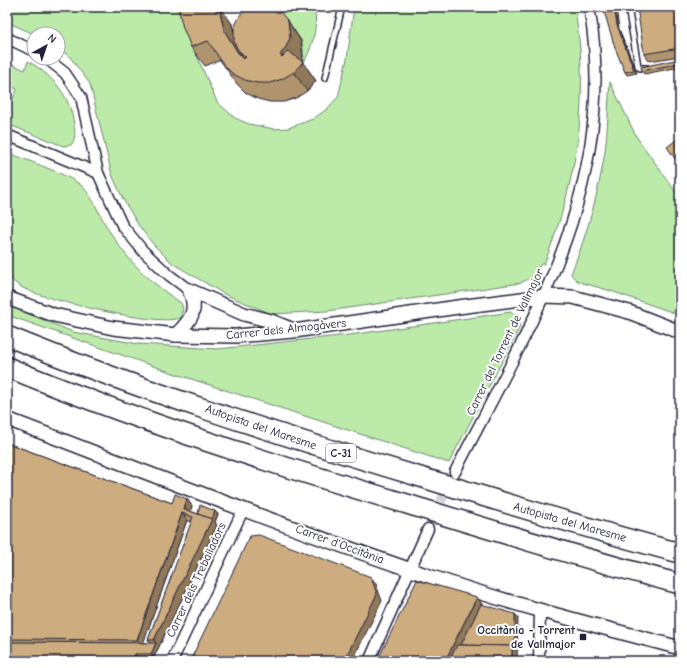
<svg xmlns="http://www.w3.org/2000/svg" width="687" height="668" viewBox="0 0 687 668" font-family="'Comic Neue',sans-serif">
  <rect width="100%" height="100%" fill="#fff"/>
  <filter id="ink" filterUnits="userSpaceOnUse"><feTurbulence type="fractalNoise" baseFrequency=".025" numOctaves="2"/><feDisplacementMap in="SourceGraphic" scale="8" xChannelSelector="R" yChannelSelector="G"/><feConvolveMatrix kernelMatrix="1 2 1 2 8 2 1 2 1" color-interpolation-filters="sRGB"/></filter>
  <g filter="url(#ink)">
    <g fill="#bceba9" stroke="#6f8672">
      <path d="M 7,7 L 181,7 L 182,22 L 217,102 L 235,118 L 249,124 L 274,129 L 288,128 L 313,119 L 327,109 L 338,97 L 347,59 L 354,7 L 575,7 C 577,27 581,48 581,68 C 584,135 569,202 544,264 L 541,264 L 533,276 L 521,283 L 327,311 L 272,314 L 224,294 L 172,263 L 153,244 L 139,226 L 124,201 L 112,175 L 90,84 L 70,57 L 58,48 L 58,34 L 34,34 L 7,22 Z"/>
      <path d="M 276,7 L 314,7 C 319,28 311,52 300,69 C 307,42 303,34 277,24 Z"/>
      <path d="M 28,61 C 53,76 70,95 74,125 C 75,132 76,139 71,145 L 63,146 L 7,124 L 7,114 L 17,89 L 7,85 L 7,62 L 25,70 Z"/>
      <path d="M 610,82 L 636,136 L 680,198 L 680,315 L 611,291 L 583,283 L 576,280 L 571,274 C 587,234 598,195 605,152 C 608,129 608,105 610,82 Z"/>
      <path d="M 7,152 C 25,160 68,174 82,186 C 95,199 101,220 112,235 C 129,263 154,285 181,303 L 183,308 L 181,317 C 167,329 41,299 23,288 C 17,285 11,280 7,274 Z"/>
      <polygon points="7,305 73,332 139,344 218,349 349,335 511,312 519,318 520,327 449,463 173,373 7,315"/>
    </g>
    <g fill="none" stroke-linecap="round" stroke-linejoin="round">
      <polyline stroke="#d3d3d8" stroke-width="10" stroke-dasharray="10 5" stroke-linecap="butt" points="428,529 450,482"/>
      <defs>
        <g id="service">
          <polyline points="628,7 638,66 640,68 647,68"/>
          <polyline points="325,78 342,7"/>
        </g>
        <g id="minor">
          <polyline points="7,38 34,51"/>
          <polyline points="46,58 65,73 81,97 98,173 122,225 143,251 169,275 189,290"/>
          <polyline points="7,135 98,173"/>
          <path d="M 455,472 C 531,323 621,182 589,7"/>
          <polyline points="172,661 243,510"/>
          <polyline points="369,661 428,529"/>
          <polyline points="539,661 540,611"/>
        </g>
        <g id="tertiary">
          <polyline points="189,290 244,314 271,321 293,330"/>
          <polyline points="7,298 54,315 113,328 176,335 236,336 294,331 458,307 545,296 573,297 629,312 680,332"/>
          <path d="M 176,335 C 191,320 199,310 189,290"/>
          <path d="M 7,419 C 148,473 289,529 432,577 C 514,605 597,626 680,648"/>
        </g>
        <g id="motorway">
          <path d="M 7,336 C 139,390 280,435 417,476 C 505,503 592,530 680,553"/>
          <path d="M 7,367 C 137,421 272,464 407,504 C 498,532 588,560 680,584"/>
        </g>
      </defs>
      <use href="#service" stroke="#22223b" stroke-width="8"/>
      <use href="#minor" stroke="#22223b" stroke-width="13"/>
      <use href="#tertiary" stroke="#22223b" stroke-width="16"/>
      <use href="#motorway" stroke="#22223b" stroke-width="22"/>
      <use href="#service" stroke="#fff" stroke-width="5"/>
      <use href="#minor" stroke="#fff" stroke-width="10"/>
      <use href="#tertiary" stroke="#fff" stroke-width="13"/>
      <use href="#motorway" stroke="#fff" stroke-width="19"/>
    </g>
    <g fill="#b0946e" stroke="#22223b" fill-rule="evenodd">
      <path d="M 178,7 L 220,7 L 232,24 L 234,31 L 288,21 L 301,41 L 303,57 L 302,61 L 316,81 L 307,91 L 296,98 L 284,102 L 270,102 L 258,99 L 246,93 L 237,84 L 220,60 L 205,66 L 191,47 ZM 238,50 L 244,58 L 244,59 L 243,59 Z"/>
      <polygon points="680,7 680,56 649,61 644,54"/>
      <polygon points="619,29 637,73 627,75 625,72"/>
      <polygon points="680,59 680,67 644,74 642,71"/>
      <path d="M 7,443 L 172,503 L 187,499 L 192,506 L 190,511 L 198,514 L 215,511 L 218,514 L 215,522 L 217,526 L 154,657 L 137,657 L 7,661 ZM 187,520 L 192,522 L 148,640 L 151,643 L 143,643 Z"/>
    </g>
    <g fill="#90785a" stroke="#22223b">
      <polygon points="219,7 220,7 232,24 238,49 251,73 238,53 224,30"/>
      <polygon points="614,7 616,7 619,29 637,73 634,70 617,25"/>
      <polygon points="288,21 301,41 303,57 301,65 303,62 316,81 307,91 294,72 280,55"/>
      <polygon points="187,499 192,506 189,516 184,509"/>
      <polygon points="215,511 218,514 215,522 217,526 154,657 151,654 156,643 154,640"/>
      <polygon points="182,513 187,520 142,647 137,640"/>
      <polygon points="371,577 376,584 382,601 352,661 344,661"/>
      <polygon points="477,597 484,607 457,661 445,661"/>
      <polygon points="515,614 518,617 517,661 512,661 512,646"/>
      <polygon points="135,654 137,657 136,661 132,661"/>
    </g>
    <g fill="#cdac80" stroke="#22223b">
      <polygon points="178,7 219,7 224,30 238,53 244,59 246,57 238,50 234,42 234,28 240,15 250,7 272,7 280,12 288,21 290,38 286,47 280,55 282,57 288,51 303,62 294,72 282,79 270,83 257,83 245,80 233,74 224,65 208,41 191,47 183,28"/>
      <polygon points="604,7 614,7 617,25 634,70 625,72 615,48 604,11"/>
      <polygon points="637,7 680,7 680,48 644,54"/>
      <polygon points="680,59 680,63 642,71 641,67"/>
      <polygon points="680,137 680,166 667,147"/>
      <polygon points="7,443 172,503 175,494 187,499 184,509 212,519 154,640 148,640 193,517 182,513 137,640 7,639 7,593 8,591 7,591"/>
      <polygon points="200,505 215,511 212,519 198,514"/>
      <polygon points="259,535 371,577 377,594 344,661 190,661 250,536"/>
      <polygon points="417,580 477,597 445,661 377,661"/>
      <polygon points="481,604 515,614 515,650 512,646 461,645"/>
      <polygon points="7,642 156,643 151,654 135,654 132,661 7,661"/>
      <polygon points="457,645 512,646 512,661 449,661"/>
    </g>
  </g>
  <rect fill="#22223b" stroke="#fff" stroke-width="1.5" x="579" y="633" width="8" height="8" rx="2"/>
  <g text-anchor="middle" stroke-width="4" stroke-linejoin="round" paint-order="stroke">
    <rect fill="#fff" stroke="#646476" stroke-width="1" x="326" y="444" width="30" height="18" rx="3"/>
    <g font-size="11" font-weight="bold" fill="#22223b">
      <text x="341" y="457">C-31</text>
    </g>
    <g font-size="12" fill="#22223b" stroke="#fff">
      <text transform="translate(286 329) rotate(-6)" y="4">Carrer dels Almogàvers</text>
      <text transform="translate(505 342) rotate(-64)" y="4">Carrer del Torrent de Vallmajor</text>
      <text transform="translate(261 427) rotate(19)" y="4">Autopista del Maresme</text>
      <text transform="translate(570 522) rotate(16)" y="4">Autopista del Maresme</text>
      <text transform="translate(340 544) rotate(20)" y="4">Carrer d'Occitània</text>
      <text transform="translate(196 580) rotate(-65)" y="4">Carrer dels Treballadors</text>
    </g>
    <g font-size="12" font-weight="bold" fill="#22223b" stroke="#fff" text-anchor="end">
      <text x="575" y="634">Occitània - Torrent<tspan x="575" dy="14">de Vallmajor</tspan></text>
    </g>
  </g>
  <rect width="687" height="668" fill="none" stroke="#fff" stroke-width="24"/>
  <rect x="12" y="12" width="663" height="644" fill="none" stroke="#22223b" stroke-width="1.5" filter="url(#ink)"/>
  <g transform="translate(46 46) rotate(40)"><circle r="19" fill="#ffffff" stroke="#a7a7b1"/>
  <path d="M0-3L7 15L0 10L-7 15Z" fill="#22223b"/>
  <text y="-6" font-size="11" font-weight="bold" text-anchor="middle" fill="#22223b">N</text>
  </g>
</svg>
